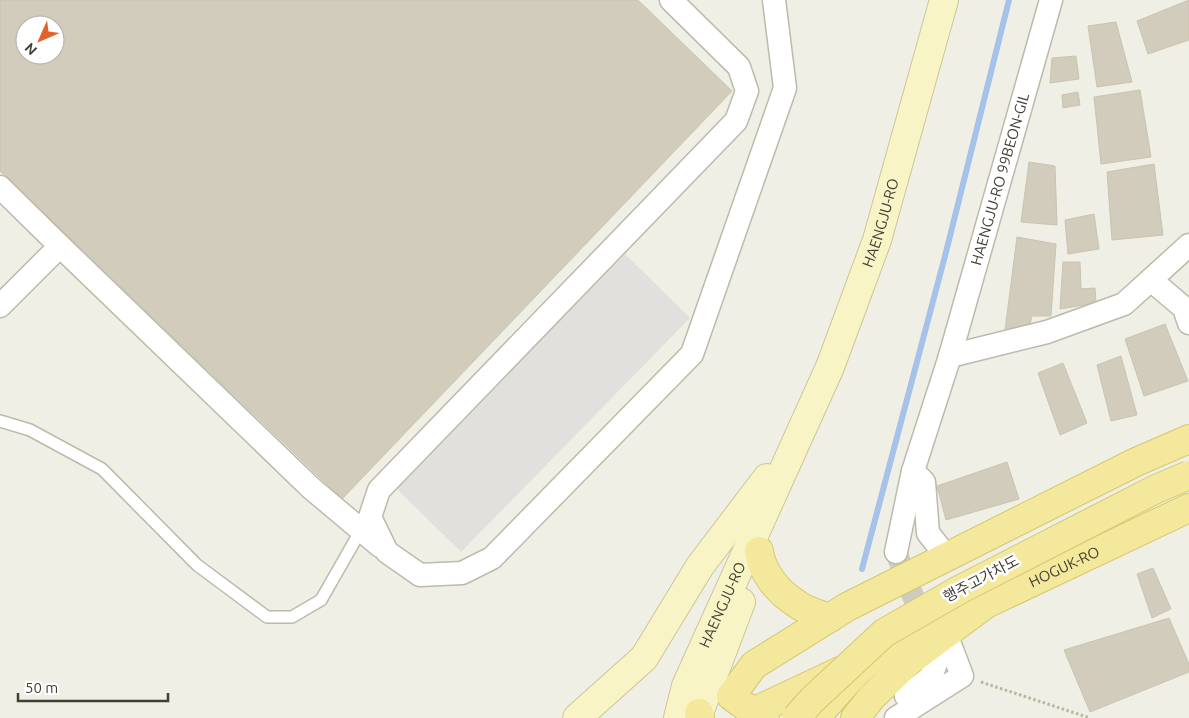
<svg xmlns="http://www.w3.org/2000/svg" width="1189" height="718" viewBox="0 0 1189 718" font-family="Ubuntu,'Noto Sans KR',sans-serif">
  <rect width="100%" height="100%" fill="#f0efe5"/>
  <polygon fill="#e1e0dc" points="625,254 690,318 461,552 396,488"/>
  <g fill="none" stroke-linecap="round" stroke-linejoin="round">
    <polyline stroke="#a6c2e8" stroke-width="6" points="862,569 945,256 1009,0"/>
  </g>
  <g fill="#d1ccbb" stroke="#cac4af" fill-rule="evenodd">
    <path d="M 0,0 L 638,0 L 732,91 L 342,499 L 0,171 ZM 25,25 L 55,25 L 55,55 L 25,55 Z"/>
    <polygon points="1189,0 1189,40 1148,54 1137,21"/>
    <polygon points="1116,22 1132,82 1097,87 1088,26"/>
    <polygon points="1076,56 1079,79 1050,83 1052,58"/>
    <polygon points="1140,90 1151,157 1101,164 1094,97"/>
    <polygon points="1078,92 1080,105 1063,108 1062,95"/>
    <polygon points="1029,162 1055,166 1057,225 1021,222"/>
    <polygon points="1154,164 1163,235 1112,240 1107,172"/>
    <polygon points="1094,214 1099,249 1068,254 1065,220"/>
    <polygon points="1017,237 1056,244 1051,316 1032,316 1029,329 1005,330"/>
    <polygon points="1063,262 1080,262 1081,289 1095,288 1096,303 1060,309"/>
    <polygon points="1165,324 1188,381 1144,396 1125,339"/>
    <polygon points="1121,356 1137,415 1111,421 1097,365"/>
    <polygon points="1063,363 1087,423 1060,435 1038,373"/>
    <polygon points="1007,462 1019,499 946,520 937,486"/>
    <polygon points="1153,568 1171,609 1152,618 1137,574"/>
    <polygon points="1169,618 1189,664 1189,672 1090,712 1064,650"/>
  </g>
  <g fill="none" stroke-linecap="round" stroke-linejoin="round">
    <polyline stroke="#cdccc2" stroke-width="22" stroke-dasharray="22 11" stroke-linecap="butt" points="896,552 925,627"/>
    <defs>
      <polyline id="service" points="0,421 30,430 102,469 197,565 267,617 292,617 321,600 361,530"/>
      <g id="minor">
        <polyline points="671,0 739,67 747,91 736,121 379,490 370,517 387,552 420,575 462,573 492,558 692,354 785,88 774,0"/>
        <polyline points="0,187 60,246 311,488 380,546"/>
        <polyline points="1151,280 1184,308 1189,323"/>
        <polyline points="0,306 60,246"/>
        <polyline points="950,356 1047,332 1124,304 1189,245"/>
        <polyline points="896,552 913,471"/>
        <path id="s1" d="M 947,557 L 928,533 L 924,482 L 913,471 L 950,356 L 1051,0"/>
        <polyline points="906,696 931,677 937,661"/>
        <polyline points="896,718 962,676 946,634"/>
      </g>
      <g id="secondary">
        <polyline points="699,713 741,602"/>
        <polyline points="577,718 644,658 700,566 767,478"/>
        <path id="s2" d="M 678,718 L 686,686 L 830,367 L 877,240 L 944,0"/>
      </g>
      <g id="primary">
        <path d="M 759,551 C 762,573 778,592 797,604 C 806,611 819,614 830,618"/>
        <polyline points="753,712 840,671"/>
        <polyline points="699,713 700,718"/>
        <polyline points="765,718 753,712 731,696 754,665 847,607 1136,462 1189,439"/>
        <path d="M 815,718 C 830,702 844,684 860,669 C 883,647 919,630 948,618"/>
        <path id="s3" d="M 855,718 L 872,697 L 908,662 L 986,604 L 1189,508"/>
      </g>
    </defs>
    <use href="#service" stroke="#bdbaab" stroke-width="14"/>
    <use href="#minor" stroke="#bdbaab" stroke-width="25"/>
    <use href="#secondary" stroke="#ccc698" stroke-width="30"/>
    <use href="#primary" stroke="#d6c76d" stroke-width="30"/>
    <polyline stroke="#bbb59b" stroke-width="3" stroke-dasharray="2.5 2.5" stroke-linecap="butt" points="981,682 1090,718"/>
    <use href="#service" stroke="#fff" stroke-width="11"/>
    <use href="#minor" stroke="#fff" stroke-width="22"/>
    <use href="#secondary" stroke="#f8f4c6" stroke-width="28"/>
    <use href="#primary" stroke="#f3e89b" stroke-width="28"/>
    <defs>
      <polyline id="primary-bridge" points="796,718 812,700 884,633 959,590 1156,489 1189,475"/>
    </defs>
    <use href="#primary-bridge" stroke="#d6c76d" stroke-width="30" stroke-linecap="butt"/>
    <use href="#primary-bridge" stroke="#f3e89b" stroke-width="28"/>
  </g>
  <g text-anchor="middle" stroke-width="5" stroke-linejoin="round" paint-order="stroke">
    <g font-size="15" fill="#423f35" stroke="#fff">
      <text dy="5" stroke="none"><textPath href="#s1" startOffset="402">HAENGJU-RO 99BEON-GIL</textPath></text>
      <text dy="5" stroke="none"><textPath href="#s2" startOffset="536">HAENGJU-RO</textPath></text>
      <text dy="5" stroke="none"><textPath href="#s3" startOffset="261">HOGUK-RO</textPath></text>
      <text transform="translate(981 579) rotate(-28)" y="5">행주고가차도</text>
      <text dy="5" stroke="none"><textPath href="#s2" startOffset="122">HAENGJU-RO</textPath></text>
    </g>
  </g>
  <g transform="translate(40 40) rotate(225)"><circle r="24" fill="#ffffff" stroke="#b3b2ae"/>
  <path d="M0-4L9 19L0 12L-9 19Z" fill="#e36229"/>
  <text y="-8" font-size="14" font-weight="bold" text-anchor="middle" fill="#423f35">N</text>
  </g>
  <path d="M18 693v8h150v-8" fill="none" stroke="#423f35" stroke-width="2.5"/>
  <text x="25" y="693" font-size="15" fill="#423f35" stroke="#ffffff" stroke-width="4" paint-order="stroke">50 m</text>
</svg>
